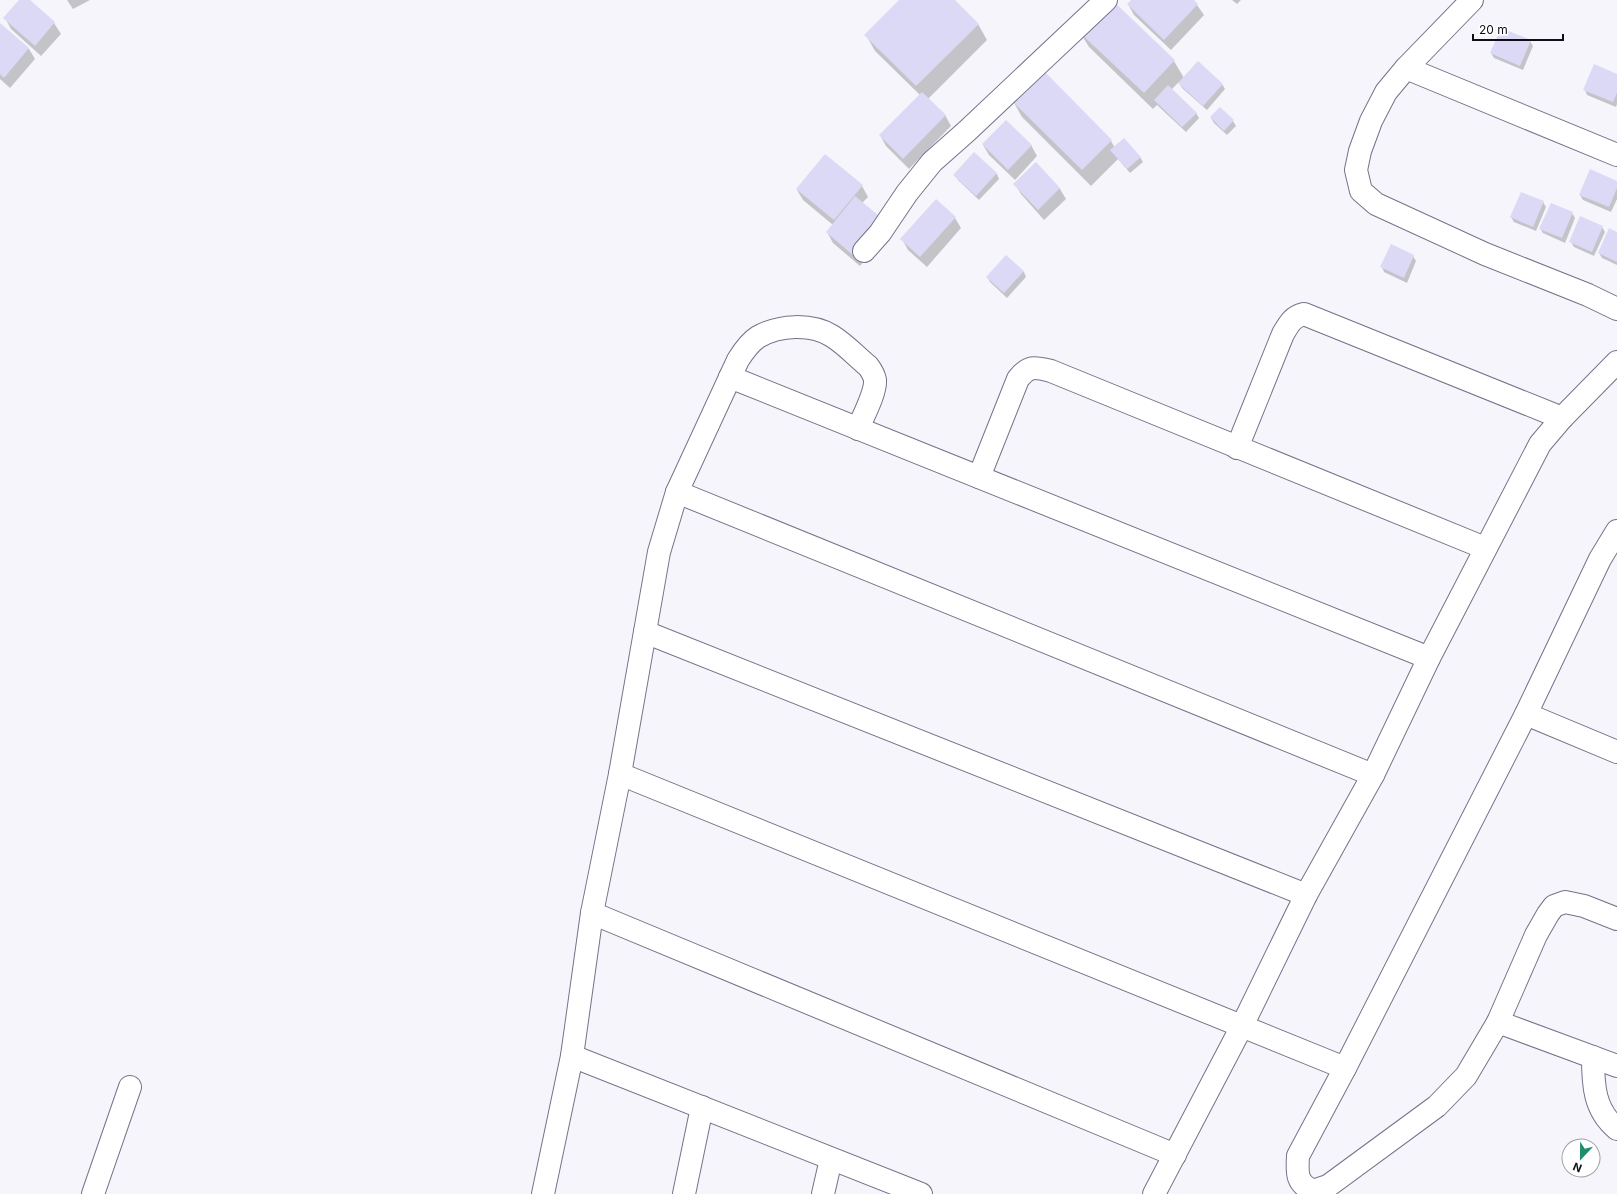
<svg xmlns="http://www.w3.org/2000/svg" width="1617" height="1194" viewBox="0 0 1617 1194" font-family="Inter,sans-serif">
  <rect width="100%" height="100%" fill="#f6f5fb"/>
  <g fill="#0003">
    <polygon points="20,0 28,0 54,23 61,34 41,56 11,29 5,18"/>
    <polygon points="67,0 90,0 73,9"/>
    <polygon points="900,0 954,0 978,24 987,40 928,99 945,115 951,126 909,169 886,146 880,135 920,95 875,51 866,35"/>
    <polygon points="1110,0 1174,61 1184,78 1222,84 1225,89 1207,110 1182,88 1179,82 1171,90 1196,113 1199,118 1186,132 1157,105 1153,109 1089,47 1079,31"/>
    <polygon points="1132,0 1193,0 1197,5 1204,15 1171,50 1134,15 1128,4"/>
    <polygon points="1232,0 1241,0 1237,4"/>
    <polygon points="0,24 29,49 35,59 10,88 0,79"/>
    <polygon points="1530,41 1533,46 1523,70 1494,58 1491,53"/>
    <polygon points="1617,75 1617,104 1616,107 1587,95 1585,90"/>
    <polygon points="1013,101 1111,141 1115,148 1140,157 1143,162 1130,173 1118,159 1091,186 1022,117"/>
    <polygon points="1211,118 1233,121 1236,126 1227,135 1214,123"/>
    <polygon points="983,145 1031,145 1037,156 1015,180 989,155"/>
    <polygon points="975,154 997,174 999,179 979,200 958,180 955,175"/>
    <polygon points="1035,163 1060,189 1066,199 1044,220 1021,194 1015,184"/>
    <polygon points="1617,182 1617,199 1611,212 1583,200 1580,195"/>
    <polygon points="862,186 868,197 862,203 889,231 860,266 833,243 827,232 833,225 803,200 797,190"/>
    <polygon points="1543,202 1546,207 1536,231 1514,222 1511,217"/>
    <polygon points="1572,213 1575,218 1565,243 1543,233 1540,228"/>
    <polygon points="955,218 961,228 927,267 908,250 902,239"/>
    <polygon points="1602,227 1605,232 1594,256 1574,247 1571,242"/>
    <polygon points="1617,233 1617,265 1602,258 1599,253"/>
    <polygon points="1006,256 1024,272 1026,277 1007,298 990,282 987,277"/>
    <polygon points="1413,256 1416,261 1407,283 1384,272 1382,267"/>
  </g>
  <g fill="#dbd9f6">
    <polygon points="19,0 30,0 55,22 35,46 3,18"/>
    <polygon points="899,0 955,0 979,24 916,86 864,35"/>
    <polygon points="1112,0 1175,60 1144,93 1078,31"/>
    <polygon points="1131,0 1194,0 1198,4 1164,40 1127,4"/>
    <polygon points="0,23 29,48 4,78 0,74"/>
    <polygon points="1501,28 1531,40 1520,66 1490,53"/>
    <polygon points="1198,61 1223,84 1203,106 1178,83"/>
    <polygon points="1594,64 1617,74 1617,93 1613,102 1583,90"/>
    <polygon points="1043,70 1112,140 1082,170 1012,101"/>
    <polygon points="1168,85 1197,113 1182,127 1154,100"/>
    <polygon points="922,92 946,115 903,159 879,135"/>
    <polygon points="1220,107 1234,120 1224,131 1210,117"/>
    <polygon points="1006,120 1032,145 1008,170 982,144"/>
    <polygon points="1124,138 1141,157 1127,169 1110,150"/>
    <polygon points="974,152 997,173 976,196 953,175"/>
    <polygon points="825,154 863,185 834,220 796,189"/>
    <polygon points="1036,162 1060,188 1038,210 1013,184"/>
    <polygon points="1590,169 1617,181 1617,188 1609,207 1579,195"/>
    <polygon points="1521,192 1544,201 1533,227 1510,217"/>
    <polygon points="855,196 884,220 854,256 826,232"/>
    <polygon points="936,199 956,217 920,257 900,239"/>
    <polygon points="1551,203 1573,212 1562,238 1539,229"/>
    <polygon points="1580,216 1603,226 1592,252 1569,242"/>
    <polygon points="1609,228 1617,232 1617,262 1598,253"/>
    <polygon points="1391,244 1414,255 1404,278 1380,267"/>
    <polygon points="1006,255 1024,271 1004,293 986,277"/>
  </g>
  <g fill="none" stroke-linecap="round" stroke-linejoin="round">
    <defs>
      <g id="minor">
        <polyline points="1472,0 1406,68 1386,92 1371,121 1360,151 1356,170 1361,191 1376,204 1485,254 1588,295 1617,309"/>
        <polyline points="1406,68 1617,155"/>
        <polyline points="864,251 880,233 907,193 932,162 967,131 1106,0"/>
        <polyline points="730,377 1429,658"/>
        <path d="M 1237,448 L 1283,334 C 1289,324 1292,317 1304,314 L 1562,418"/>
        <path d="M 979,477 L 1018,379 C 1029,365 1035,367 1051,371 L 1485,548"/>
        <polyline points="677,492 1373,775"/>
        <path d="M 1617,531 L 1600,559 L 1526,714 L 1345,1068 L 1298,1156 C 1297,1173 1296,1183 1313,1191 L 1328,1186 L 1437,1106 L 1466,1076 L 1498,1022 L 1536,935 L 1548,914 L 1554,906 L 1565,902 L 1584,906 L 1617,919"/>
        <polyline points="645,632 1306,895"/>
        <polyline points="1526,714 1617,752"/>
        <polyline points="620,774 1345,1068"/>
        <polyline points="592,913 1175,1155"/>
        <polyline points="1498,1022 1617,1066"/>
        <polyline points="572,1056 921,1194"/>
        <path d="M 1593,1057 C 1593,1085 1594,1110 1617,1129"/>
        <polyline points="93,1194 130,1087"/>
        <path d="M 543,1194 L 572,1056 L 592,913 L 620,774 L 659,552 L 677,492 L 738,360 C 743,352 750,342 758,337 C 779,325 811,323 832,336 C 845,344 856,356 868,366 C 871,370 874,374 875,380 C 876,393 863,416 858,429"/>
        <polyline points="684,1194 702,1107"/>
        <polyline points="823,1194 831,1159"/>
        <polyline points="1154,1194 1242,1026 1306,895 1373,775 1429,658 1540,444 1562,418 1617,362"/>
      </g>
    </defs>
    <use href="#minor" stroke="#74738a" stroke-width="24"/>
    <use href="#minor" stroke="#fff" stroke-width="22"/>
  </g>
  <g transform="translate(1581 1158) rotate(202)"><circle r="19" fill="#ffffff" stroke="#9f9fa2"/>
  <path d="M0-3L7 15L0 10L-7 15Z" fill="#208e6e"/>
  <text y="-6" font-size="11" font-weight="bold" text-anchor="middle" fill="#0f0e17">N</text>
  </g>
  <path d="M1473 34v6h90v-6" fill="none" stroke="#0f0e17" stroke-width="2"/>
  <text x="1479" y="34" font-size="12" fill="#0f0e17" stroke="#ffffff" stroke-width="3" paint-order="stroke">20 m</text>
</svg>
